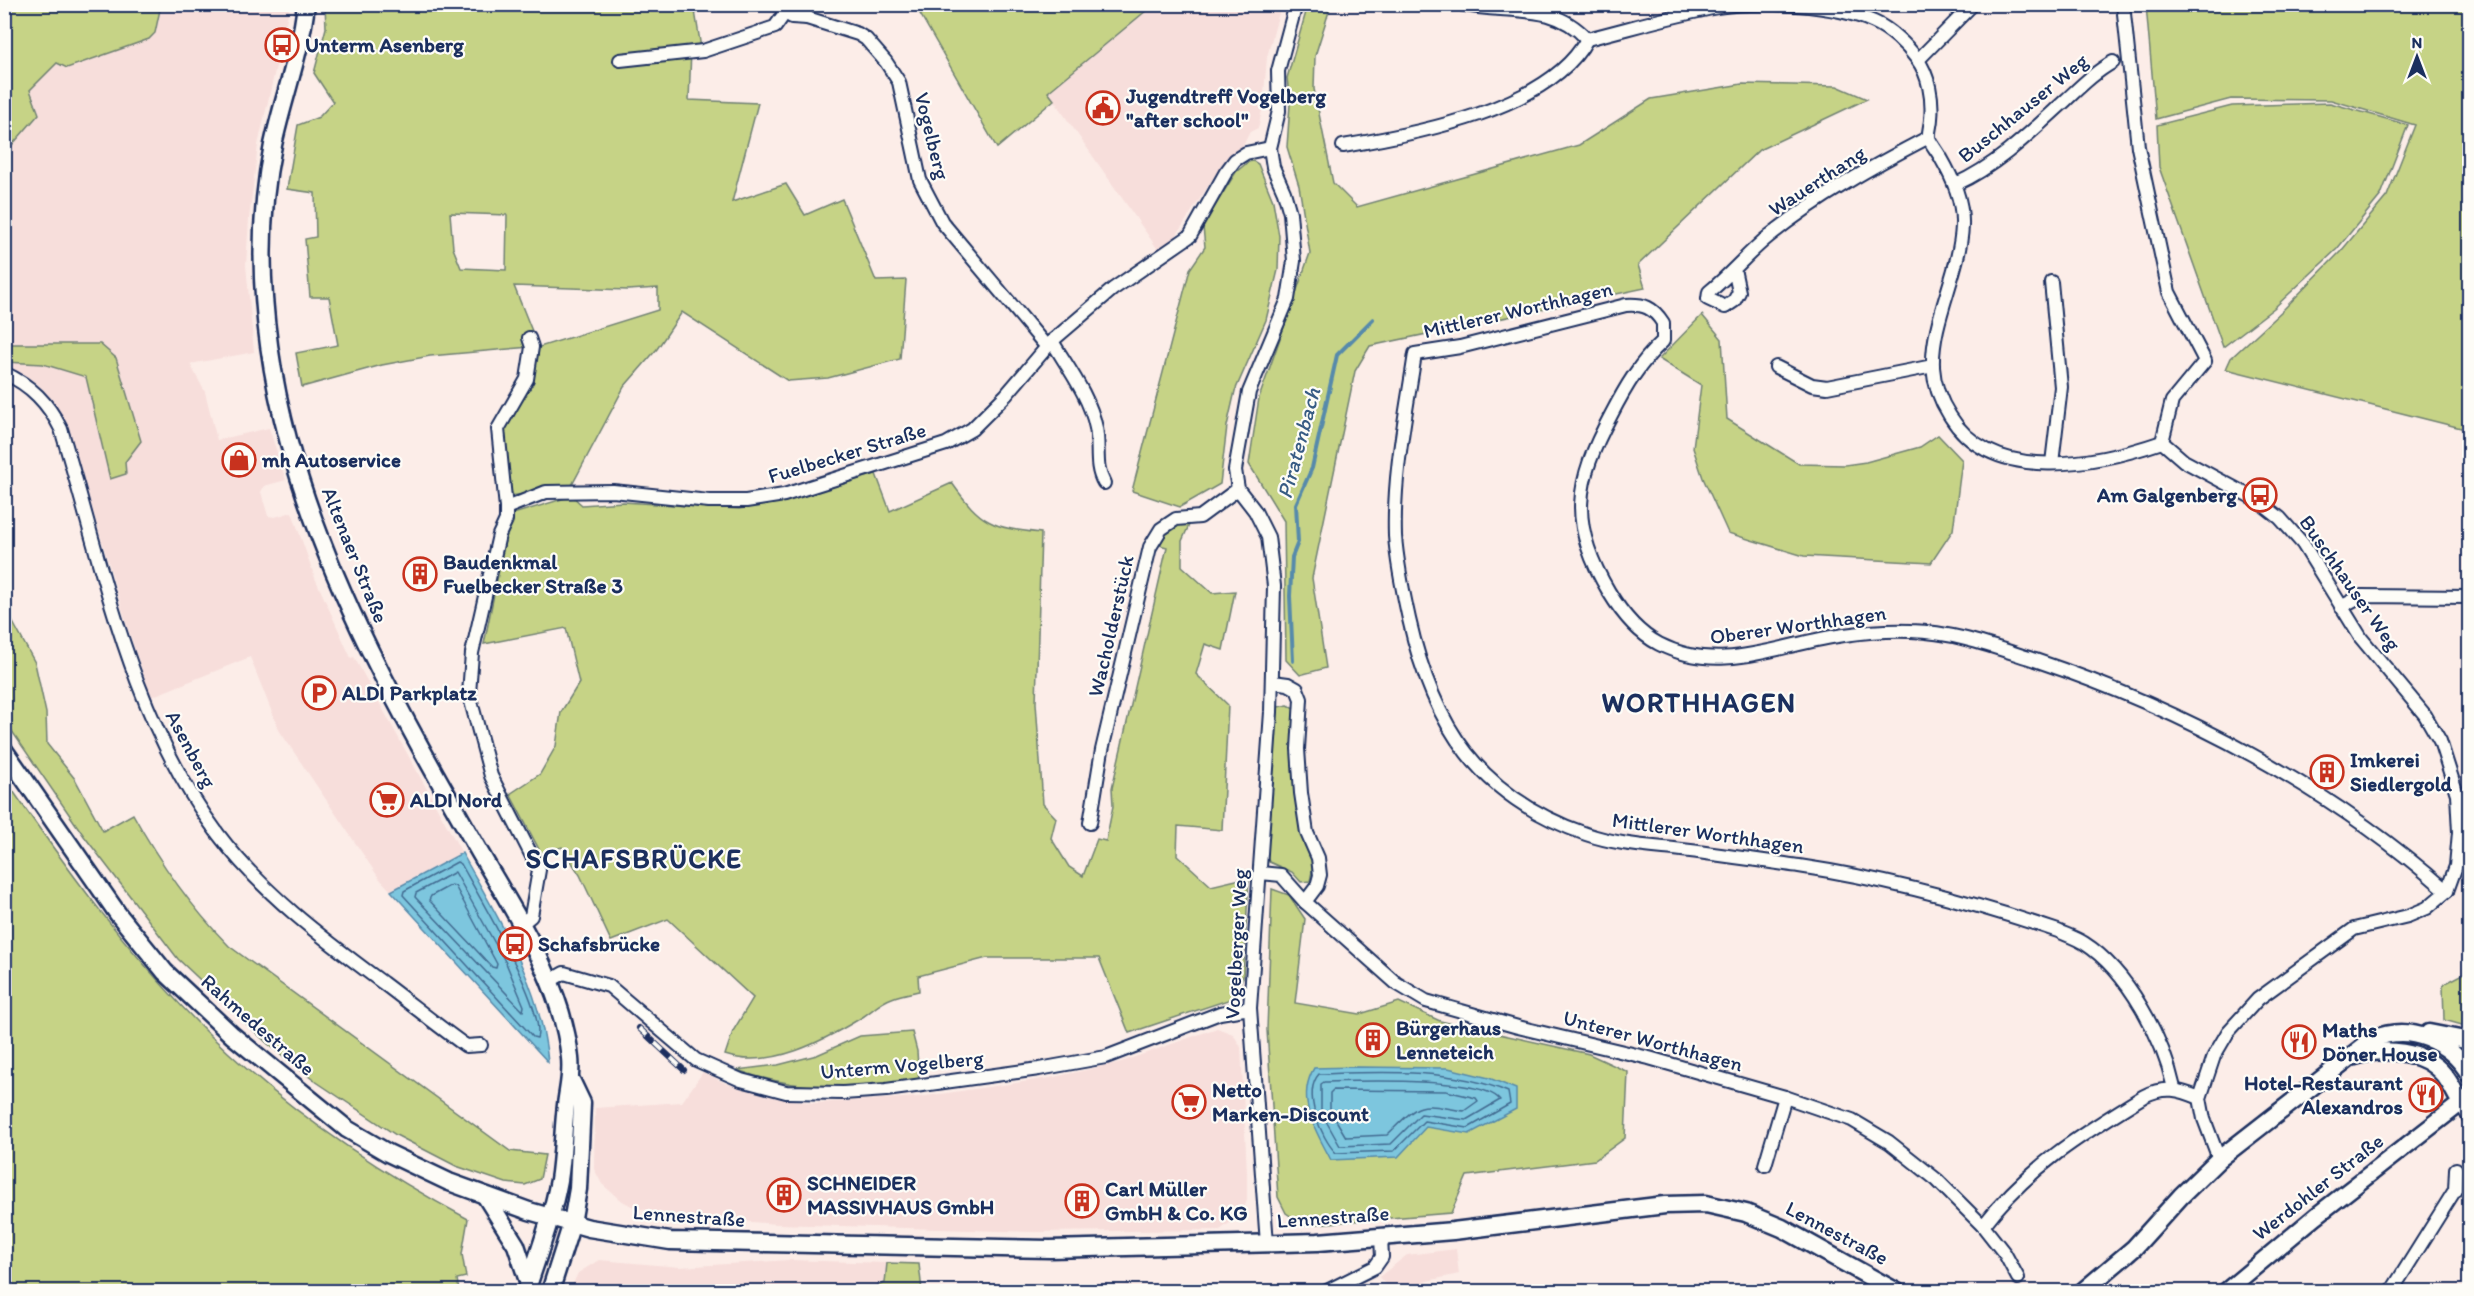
<svg xmlns="http://www.w3.org/2000/svg" width="2474" height="1296" viewBox="0 0 2474 1296" font-family="Itim,sans-serif">
  <rect width="100%" height="100%" fill="#fcede8"/>
  <filter id="ink" filterUnits="userSpaceOnUse"><feTurbulence type="fractalNoise" baseFrequency=".0167" numOctaves="2"/><feDisplacementMap in="SourceGraphic" scale="12" xChannelSelector="R" yChannelSelector="G"/><feConvolveMatrix kernelMatrix="1 2 1 2 8 2 1 2 1" color-interpolation-filters="sRGB"/></filter>
  <g filter="url(#ink)">
    <g fill="#f7dedb">
      <polygon points="161,5 290,5 258,145 249,219 246,265 254,352 190,364 205,392 217,440 269,428 286,480 264,486 261,492 268,516 275,517 292,512 315,578 351,658 354,657 462,853 391,891 379,878 279,730 250,657 151,697 129,632 68,427 58,408 39,385 5,365 4,153 39,115 30,90 57,63 67,67 149,39 155,33"/>
      <polygon points="1153,5 1281,5 1267,57 1263,106 1258,128 1250,132 1242,147 1223,163 1174,239 1159,251 1048,92"/>
      <polygon points="1217,1028 1233,1034 1241,1047 1247,1173 1247,1200 1242,1214 1220,1230 1034,1232 777,1224 687,1217 635,1208 619,1199 602,1184 594,1169 595,1108 682,1102 703,1072 725,1083 772,1097 814,1103 919,1097 1050,1078 1121,1062"/>
      <polygon points="1456,1249 1459,1274 1427,1281 1404,1292 1391,1291 1379,1277 1407,1255"/>
      <polygon points="599,1260 680,1267 789,1260 887,1263 885,1283 865,1291 569,1292 578,1273"/>
    </g>
    <g fill="#c6d386" stroke="#708172" stroke-width="1.5" fill-rule="evenodd">
      <polygon points="4,5 5,4 161,5 155,33 149,39 67,68 57,63 30,90 39,114 5,153"/>
      <path d="M 325,5 L 694,5 L 701,48 L 691,50 L 689,100 L 758,103 L 732,202 L 786,184 L 805,215 L 842,199 L 876,281 L 906,280 L 900,359 L 828,378 L 788,381 L 682,312 L 657,349 L 624,387 L 572,485 C 552,484 525,497 513,495 L 509,488 L 501,427 L 536,348 L 658,310 L 658,288 L 628,290 L 514,286 L 532,331 L 530,347 L 430,356 L 382,365 L 302,387 L 296,353 L 338,345 L 329,297 L 310,297 L 305,239 L 316,237 L 315,193 L 287,189 L 298,125 L 319,117 L 333,102 L 314,73 L 326,28 ZM 450,213 L 507,215 L 506,270 L 461,268 L 453,248 Z"/>
      <polygon points="915,5 1153,5 1048,92 1054,100 997,148"/>
      <polygon points="1308,5 1331,5 1315,56 1314,89 1333,183 1357,207 1579,145 1651,99 1742,84 1837,86 1867,99 1759,150 1638,265 1645,288 1370,346 1355,371 1312,578 1326,668 1300,675 1286,660 1284,521 1249,464 1259,398 1310,253 1299,186 1287,147 1290,104 1287,78"/>
      <polygon points="2146,5 2469,5 2469,430 2226,369 2231,358 2283,310 2342,250 2387,196 2415,125 2331,100 2231,99 2156,119"/>
      <polygon points="2330,103 2408,125 2381,195 2337,249 2274,308 2223,347 2159,167 2157,125 2232,106"/>
      <polygon points="1253,161 1258,164 1273,201 1279,236 1278,270 1266,320 1235,391 1227,426 1220,484 1180,507 1132,491 1190,269 1205,247 1203,227 1208,217 1236,172 1248,162"/>
      <polygon points="1702,315 1722,339 1727,419 1799,464 1845,465 1866,462 1920,447 1938,435 1962,460 1953,530 1931,563 1804,556 1728,533 1703,478 1693,448 1701,385 1659,359"/>
      <polygon points="5,344 100,344 116,358 141,441 125,462 126,474 110,479 86,377 43,364 5,362"/>
      <path d="M 876,474 L 890,511 L 952,483 C 981,524 992,528 1041,533 L 1036,703 L 1043,804 L 1056,818 L 1051,838 L 1069,867 L 1083,876 L 1097,839 L 1106,841 L 1113,806 L 1112,788 L 1167,547 L 1156,544 L 1174,525 L 1190,523 L 1182,541 L 1182,566 L 1212,593 L 1235,591 L 1223,650 L 1205,644 L 1196,674 L 1228,705 L 1222,830 L 1178,826 L 1177,855 L 1211,886 L 1249,877 L 1243,977 L 1231,999 L 1129,1033 L 1099,958 L 987,958 L 918,976 L 919,991 C 910,993 900,995 892,998 C 880,1002 871,1012 861,1018 C 823,1041 770,1070 725,1055 L 733,1031 L 753,998 L 668,919 L 611,941 L 580,875 L 562,847 L 541,853 L 510,794 L 540,774 L 556,746 L 561,712 L 579,683 L 566,628 L 484,644 L 510,515 L 572,496 L 582,505 L 623,502 L 739,509 L 786,500 Z"/>
      <path d="M 4,606 L 35,663 L 46,713 L 47,744 L 75,779 L 103,831 L 133,814 C 158,860 192,908 229,946 L 510,1151 L 545,1155 L 540,1179 L 525,1185 L 506,1183 L 456,1166 L 396,1135 L 312,1079 L 268,1044 L 178,959 L 84,836 L 5,721 Z"/>
      <polygon points="1288,705 1296,709 1296,802 1300,828 1314,862 1310,881 1301,882 1292,872 1269,862 1264,847 1278,707"/>
      <path d="M 4,778 C 63,863 123,947 196,1021 C 275,1102 369,1166 468,1219 L 462,1254 L 466,1277 L 457,1279 L 459,1291 L 5,1291 Z"/>
      <polygon points="1272,889 1289,895 1305,919 1295,1003 1360,1014 1399,1002 1440,1021 1589,1054 1628,1072 1625,1138 1595,1160 1467,1176 1451,1213 1304,1225 1286,1213 1278,1197 1267,1030"/>
      <polygon points="2469,971 2469,1027 2444,1020 2443,986 2444,984"/>
      <path d="M 912,1032 L 917,1051 L 919,1082 C 866,1094 788,1089 737,1070 L 778,1065 L 817,1055 L 860,1036 Z"/>
      <polygon points="887,1263 919,1264 922,1291 865,1291 885,1283"/>
    </g>
    <g fill="#7dc6de" stroke="#568aab" stroke-width="1.5">
      <path d="M 462,853 C 499,920 541,985 548,1062 L 391,891 Z"/>
      <path d="M 1356,1067 L 1448,1068 L 1489,1078 L 1516,1089 L 1516,1109 L 1469,1134 L 1426,1127 L 1398,1157 L 1331,1160 C 1316,1131 1295,1100 1314,1068 Z"/>
    </g>
    <g fill="none" stroke-linecap="round" stroke-linejoin="round">
      <g stroke="#426b91" stroke-width="1.5">
        <path d="M 457,862 L 461,864 C 477,893 547,1010 537,1038 L 533,1037 L 403,895 L 404,891 Z"/>
        <polygon points="455,872 506,963 524,1006 523,1011 415,897 416,893"/>
        <polygon points="451,885 455,886 497,964 496,968 492,967 429,900 431,896"/>
        <path d="M 1319,1074 C 1380,1072 1451,1068 1508,1092 L 1510,1104 L 1468,1128 L 1424,1121 L 1394,1151 L 1336,1153 C 1321,1138 1302,1093 1319,1074 Z"/>
        <path d="M 1324,1082 C 1356,1081 1482,1076 1500,1100 L 1466,1120 L 1421,1114 L 1391,1144 L 1340,1146 L 1321,1112 L 1321,1084 Z"/>
        <path d="M 1333,1090 L 1446,1091 L 1476,1098 L 1478,1101 L 1464,1111 C 1416,1103 1422,1101 1387,1135 L 1346,1137 L 1330,1110 L 1330,1093 Z"/>
      </g>
      <polyline stroke="#568aab" stroke-width="4" points="1293,661 1290,596 1292,557 1298,542 1296,504 1312,468 1337,355 1373,319"/>
      <defs>
        <g id="minor">
          <polyline points="779,4 785,13 792,17 807,18 858,34 866,39 886,62 899,82 920,180 942,222 1046,346"/>
          <polyline points="803,4 807,18"/>
          <path d="M 1460,4 C 1506,15 1552,0 1587,39 C 1631,28 1674,15 1718,7 C 1760,0 1835,4 1874,22 C 1890,29 1907,45 1917,59 C 1929,75 1933,99 1931,119 C 1931,124 1928,132 1929,138 C 1931,144 1938,152 1941,158 C 1953,179 1963,201 1962,226 C 1960,272 1931,321 1933,367 C 1934,384 1941,402 1950,416 C 1993,486 2098,464 2162,442"/>
          <polyline points="2123,4 2138,147 2169,292 2205,361 2172,401 2162,442"/>
          <polyline points="620,60 703,51 775,27 785,13"/>
          <polyline points="1918,60 1973,4"/>
          <path d="M 1343,146 C 1416,134 1550,109 1587,39"/>
          <path d="M 1956,184 C 1998,165 2032,131 2066,100 C 2081,86 2095,72 2113,62"/>
          <path d="M 1734,269 L 1739,292 L 1734,301 L 1725,307 L 1708,299 L 1709,292 C 1730,275 1748,253 1769,236 C 1819,196 1873,166 1929,137"/>
          <polyline points="2051,282 2061,387 2052,463"/>
          <path d="M 1052,341 C 1068,368 1090,397 1096,428 C 1100,448 1094,466 1104,483"/>
          <polyline points="1776,367 1812,385 1827,387 1933,366"/>
          <path d="M 4,373 C 31,385 48,403 61,429 C 103,567 130,716 218,834 C 263,894 324,939 383,983 C 411,1004 438,1026 466,1046 L 481,1045"/>
          <polyline points="2162,442 2184,461 2257,500 2280,518 2303,544 2361,638 2425,715 2440,741 2457,794 2459,832 2456,866 2447,891 2427,908 2408,916 2354,929 2258,999 2228,1032 2214,1056 2200,1098 2204,1119 2219,1159"/>
          <polyline points="506,508 498,429 527,379 532,347 529,338"/>
          <polyline points="2341,607 2361,596 2470,597"/>
          <polyline points="1273,682 1288,684 1297,689 1301,699 1298,749 1301,793 1307,833 1318,858 1320,875 1317,886 1305,902"/>
          <polyline points="1090,823 1102,750 1150,547 1161,529 1176,519 1200,517 1238,489"/>
          <polyline points="1260,873 1281,875 1305,902 1396,983 1426,1001 1518,1027 1649,1058 1785,1097 1852,1120 1889,1142 1937,1180 1983,1226 2005,1254 2018,1278"/>
          <polyline points="520,925 531,916 539,870 491,776 469,694 472,653 499,535 506,520 506,508 546,492 613,491 709,501 746,501 784,495 946,444 972,429 1006,395 1052,341 1113,289 1190,236 1226,172 1235,160 1246,153 1270,148"/>
          <polyline points="548,982 564,973 609,986 696,1060 741,1080 786,1092 843,1093 886,1090 1039,1069 1106,1057 1220,1013 1250,1008"/>
          <path d="M 2174,1088 C 2163,1038 2128,971 2084,943 C 2076,938 2067,935 2058,931 C 1975,903 1886,879 1799,866 C 1757,860 1716,854 1674,849 C 1645,846 1615,844 1586,834 C 1479,797 1433,726 1409,619 C 1403,592 1397,564 1395,536 C 1393,475 1406,414 1415,354 L 1460,347 L 1626,305 C 1644,304 1653,307 1663,323 L 1663,341 C 1640,362 1625,388 1611,415 C 1575,482 1568,524 1609,592 C 1621,612 1638,633 1659,644 C 1721,676 1782,643 1844,635 C 1865,632 1889,630 1911,631 C 1954,632 1994,647 2035,660 C 2184,710 2329,787 2447,891"/>
          <polyline points="2461,1103 2470,1120"/>
          <polyline points="1765,1165 1785,1097"/>
          <path d="M 1983,1226 C 2028,1167 2082,1134 2144,1096 C 2165,1085 2180,1090 2200,1098"/>
          <polyline points="1267,1244 1250,1008 1271,712 1274,586 1268,537 1255,511 1238,489 1235,470 1249,392 1288,299 1294,261 1290,213 1284,192 1273,167 1270,148 1279,111 1278,71 1296,4"/>
          <polyline points="1325,1292 1375,1267 1382,1257 1381,1237"/>
          <polyline points="2391,1292 2455,1190 2456,1169"/>
        </g>
        <polyline id="tertiary" points="2225,1292 2316,1216 2461,1103"/>
        <g id="secondary">
          <path d="M 306,4 C 301,52 283,98 273,145 C 253,244 263,345 289,443 C 328,586 403,718 476,846 C 513,911 562,981 570,1058 C 572,1075 568,1088 566,1105 C 563,1130 563,1155 559,1180 C 552,1218 538,1255 526,1292"/>
          <polyline points="4,750 118,914 165,972 232,1035 347,1129 388,1153 449,1182 529,1211 589,1228 670,1241 1050,1249 1318,1242 1453,1231 1665,1205 1706,1204 1746,1213 1782,1228 1897,1292"/>
          <polyline points="2429,1033 2470,1041"/>
          <path d="M 2355,1056 C 2383,1047 2424,1050 2444,1075 C 2451,1083 2455,1094 2461,1103 L 2470,1097"/>
          <polyline points="486,1197 516,1245 529,1284"/>
          <polyline points="550,1292 572,1223 578,1189 582,1103 572,1082"/>
          <path d="M 2082,1292 L 2134,1248 L 2181,1196 L 2219,1159 L 2373,1039 C 2410,1023 2450,1041 2470,1075"/>
        </g>
      </defs>
      <use href="#minor" stroke="#1b2f5e" stroke-width="16"/>
      <use href="#tertiary" stroke="#1b2f5e" stroke-width="20"/>
      <use href="#secondary" stroke="#1b2f5e" stroke-width="21"/>
      <use href="#minor" stroke="#fdfcf7" stroke-width="12"/>
      <use href="#tertiary" stroke="#fdfcf7" stroke-width="15"/>
      <use href="#secondary" stroke="#fdfcf7" stroke-width="16"/>
      <defs>
        <polyline id="rail" points="639,1028 684,1070"/>
      </defs>
      <use href="#rail" stroke="#1b2f5e" stroke-width="6"/>
      <use href="#rail" stroke="#fdfcf7" stroke-width="4" stroke-dasharray="11" stroke-linecap="butt"/>
    </g>
  </g>
  <defs>
    <symbol id="bus-ring" viewBox="-11 -11 22 22"><circle r="9.5" fill="#fdfcf7" stroke="#c8321e" stroke-width="1.5"/><path d="M-5-6H5V4H4V6H2V4H-2V6H-4V4H-5ZM-3.5-4V0h7V-4ZM-3.5 1.2v1.5H-2V1.2ZM2 1.2v1.5H3.5V1.2Z" fill="#c8321e"/></symbol>
    <symbol id="civic-ring" viewBox="-11 -11 22 22"><circle r="9.5" fill="#fdfcf7" stroke="#c8321e" stroke-width="1.5"/><path d="M-.6-6.5H3V-4.5H.6V-3L4-1V1h2V6H-6V1h2V-1L-.6-3ZM-1.2 2.5V6h2.4V2.5Z" fill="#c8321e"/></symbol>
    <symbol id="shop-ring" viewBox="-11 -11 22 22"><circle r="9.5" fill="#fdfcf7" stroke="#c8321e" stroke-width="1.5"/><path d="M-5-2.5h2.3a2.7 3.5 0 0 1 5.4 0H5L5.5 6h-11ZM-1.5-2.5h3a1.5 2.3 0 0 0-3 0Z" fill="#c8321e"/></symbol>
    <symbol id="building-ring" viewBox="-11 -11 22 22"><circle r="9.5" fill="#fdfcf7" stroke="#c8321e" stroke-width="1.5"/><path d="M-4-6H4V6H1V3H-1V6H-4ZM-2.5-4.3h1.7v1.8h-1.7ZM.8-4.3h1.7v1.8H.8ZM-2.5-1h1.7V.8h-1.7ZM.8-1h1.7V.8H.8Z" fill="#c8321e"/></symbol>
    <symbol id="parking-ring" viewBox="-11 -11 22 22"><circle r="9.5" fill="#fdfcf7" stroke="#c8321e" stroke-width="1.5"/><path d="M-3.5-5.5H1a3.5 3.5 0 0 1 0 7H-1V5.5H-3.5ZM-1-3.4V-.6H.8a1.4 1.4 0 0 0 0-2.8Z" fill="#c8321e"/></symbol>
    <symbol id="supermarket-ring" viewBox="-11 -11 22 22"><circle r="9.5" fill="#fdfcf7" stroke="#c8321e" stroke-width="1.5"/><path d="M-6-5.5h2.5l.6 2H6L4.5 2H-2.5L-4.4-4H-6ZM-1.5 3.2a1.3 1.3 0 1 0 .1 0ZM3 3.2a1.3 1.3 0 1 0 .1 0Z" fill="#c8321e"/></symbol>
    <symbol id="restaurant-ring" viewBox="-11 -11 22 22"><circle r="9.5" fill="#fdfcf7" stroke="#c8321e" stroke-width="1.5"/><path d="M-5-6h1v4h1v-4h1v4h1v-4h1v5L-1.5 .5V6h-2V.5L-5-1ZM5-6V6H3V1.5H1.5Q1.5-4 5-6Z" fill="#c8321e"/></symbol>
  </defs>
  <g fill-rule="evenodd">
    <use href="#bus-ring" x="263" y="26" width="38" height="38"/>
    <use href="#civic-ring" x="1084" y="89" width="38" height="38"/>
    <use href="#shop-ring" x="220" y="441" width="38" height="38"/>
    <use href="#bus-ring" x="2241" y="476" width="38" height="38"/>
    <use href="#building-ring" x="401" y="555" width="38" height="38"/>
    <use href="#parking-ring" x="300" y="674" width="38" height="38"/>
    <use href="#building-ring" x="2308" y="753" width="38" height="38"/>
    <use href="#supermarket-ring" x="368" y="781" width="38" height="38"/>
    <use href="#bus-ring" x="496" y="925" width="38" height="38"/>
    <use href="#building-ring" x="1354" y="1021" width="38" height="38"/>
    <use href="#restaurant-ring" x="2280" y="1023" width="38" height="38"/>
    <use href="#restaurant-ring" x="2407" y="1076" width="38" height="38"/>
    <use href="#supermarket-ring" x="1170" y="1083" width="38" height="38"/>
    <use href="#building-ring" x="765" y="1176" width="38" height="38"/>
    <use href="#building-ring" x="1063" y="1182" width="38" height="38"/>
  </g>
  <g text-anchor="middle" stroke-width="4.5" stroke-linejoin="round" paint-order="stroke">
    <g font-size="21" font-weight="bold" fill="#1b2f5e" stroke="#fdfcf7" text-anchor="start">
      <text x="305" y="52">Unterm Asenberg</text>
      <text x="1126" y="103">Jugendtreff Vogelberg<tspan x="1126" dy="24">"after school"</tspan></text>
      <text x="262" y="467">mh Autoservice</text>
      <text x="2237" y="502" text-anchor="end">Am Galgenberg</text>
      <text x="443" y="569">Baudenkmal<tspan x="443" dy="24">Fuelbecker Straße 3</tspan></text>
      <text x="342" y="700">ALDI Parkplatz</text>
      <text x="2350" y="767">Imkerei<tspan x="2350" dy="24">Siedlergold</tspan></text>
      <text x="410" y="807">ALDI Nord</text>
      <text x="538" y="951">Schafsbrücke</text>
      <text x="1396" y="1035">Bürgerhaus<tspan x="1396" dy="24">Lenneteich</tspan></text>
      <text x="2322" y="1037">Maths<tspan x="2322" dy="24">Döner House</tspan></text>
      <text x="2403" y="1090" text-anchor="end">Hotel-Restaurant<tspan x="2403" dy="24">Alexandros</tspan></text>
      <text x="1212" y="1097">Netto<tspan x="1212" dy="24">Marken-Discount</tspan></text>
      <text x="807" y="1190">SCHNEIDER<tspan x="807" dy="24">MASSIVHAUS GmbH</tspan></text>
      <text x="1105" y="1196">Carl Müller<tspan x="1105" dy="24">GmbH &amp; Co. KG</tspan></text>
    </g>
    <g font-size="21" fill="#1b2f5e" stroke="#fdfcf7">
      <text transform="translate(2023 108) rotate(-39)" y="7">Buschhauser Weg</text>
      <text transform="translate(932 136) rotate(76)" y="7">Vogelberg</text>
      <text transform="translate(1817 181) rotate(-33)" y="7">Wauerthang</text>
      <text transform="translate(1518 310) rotate(-13)" y="7">Mittlerer Worthhagen</text>
      <text transform="translate(847 453) rotate(-17)" y="7">Fuelbecker Straße</text>
      <text transform="translate(355 555) rotate(68)" y="7">Altenaer Straße</text>
      <text transform="translate(2350 583) rotate(55)" y="7">Buschhauser Weg</text>
      <text transform="translate(1798 625) rotate(-8)" y="7">Oberer Worthhagen</text>
      <text transform="translate(1111 626) rotate(-77)" y="7">Wacholderstück</text>
      <text transform="translate(191 749) rotate(62)" y="7">Asenberg</text>
      <text transform="translate(1708 833) rotate(8)" y="7">Mittlerer Worthhagen</text>
      <text transform="translate(1236 944) rotate(-87)" y="7">Vogelberger Weg</text>
      <text transform="translate(258 1025) rotate(41)" y="7">Rahmedestraße</text>
      <text transform="translate(1653 1041) rotate(15)" y="7">Unterer Worthhagen</text>
      <text transform="translate(902 1065) rotate(-5)" y="7">Unterm Vogelberg</text>
      <text transform="translate(2318 1187) rotate(-38)" y="7">Werdohler Straße</text>
      <text transform="translate(689 1216) rotate(4)" y="7">Lennestraße</text>
      <text transform="translate(1333 1217) rotate(-4)" y="7">Lennestraße</text>
      <text transform="translate(1837 1233) rotate(28)" y="7">Lennestraße</text>
    </g>
    <g font-size="22" font-style="italic" fill="#385c84" stroke="#fdfcf7">
      <text transform="translate(1298 443) rotate(-75)" y="8">Piratenbach</text>
    </g>
    <g font-size="27" font-weight="bold" letter-spacing="1.5" fill="#1b2f5e" stroke="#fdfcf7">
      <text x="1699" y="712">WORTHHAGEN</text>
      <text x="634" y="868">SCHAFSBRÜCKE</text>
    </g>
  </g>
  <rect width="2474" height="1296" fill="none" stroke="#fdfcf7" stroke-width="24"/>
  <rect x="12" y="12" width="2450" height="1272" fill="none" stroke="#1b2f5e" stroke-width="2" filter="url(#ink)"/>
  <g transform="translate(2417 57)" stroke="#fdfcf7" stroke-width="4.5" paint-order="stroke">
  <path d="M0-4.5L10 22L0 15L-10 22Z" fill="#1b2f5e"/>
  <text y="-9" font-size="16" font-weight="bold" text-anchor="middle" fill="#1b2f5e">N</text>
  </g>
</svg>
